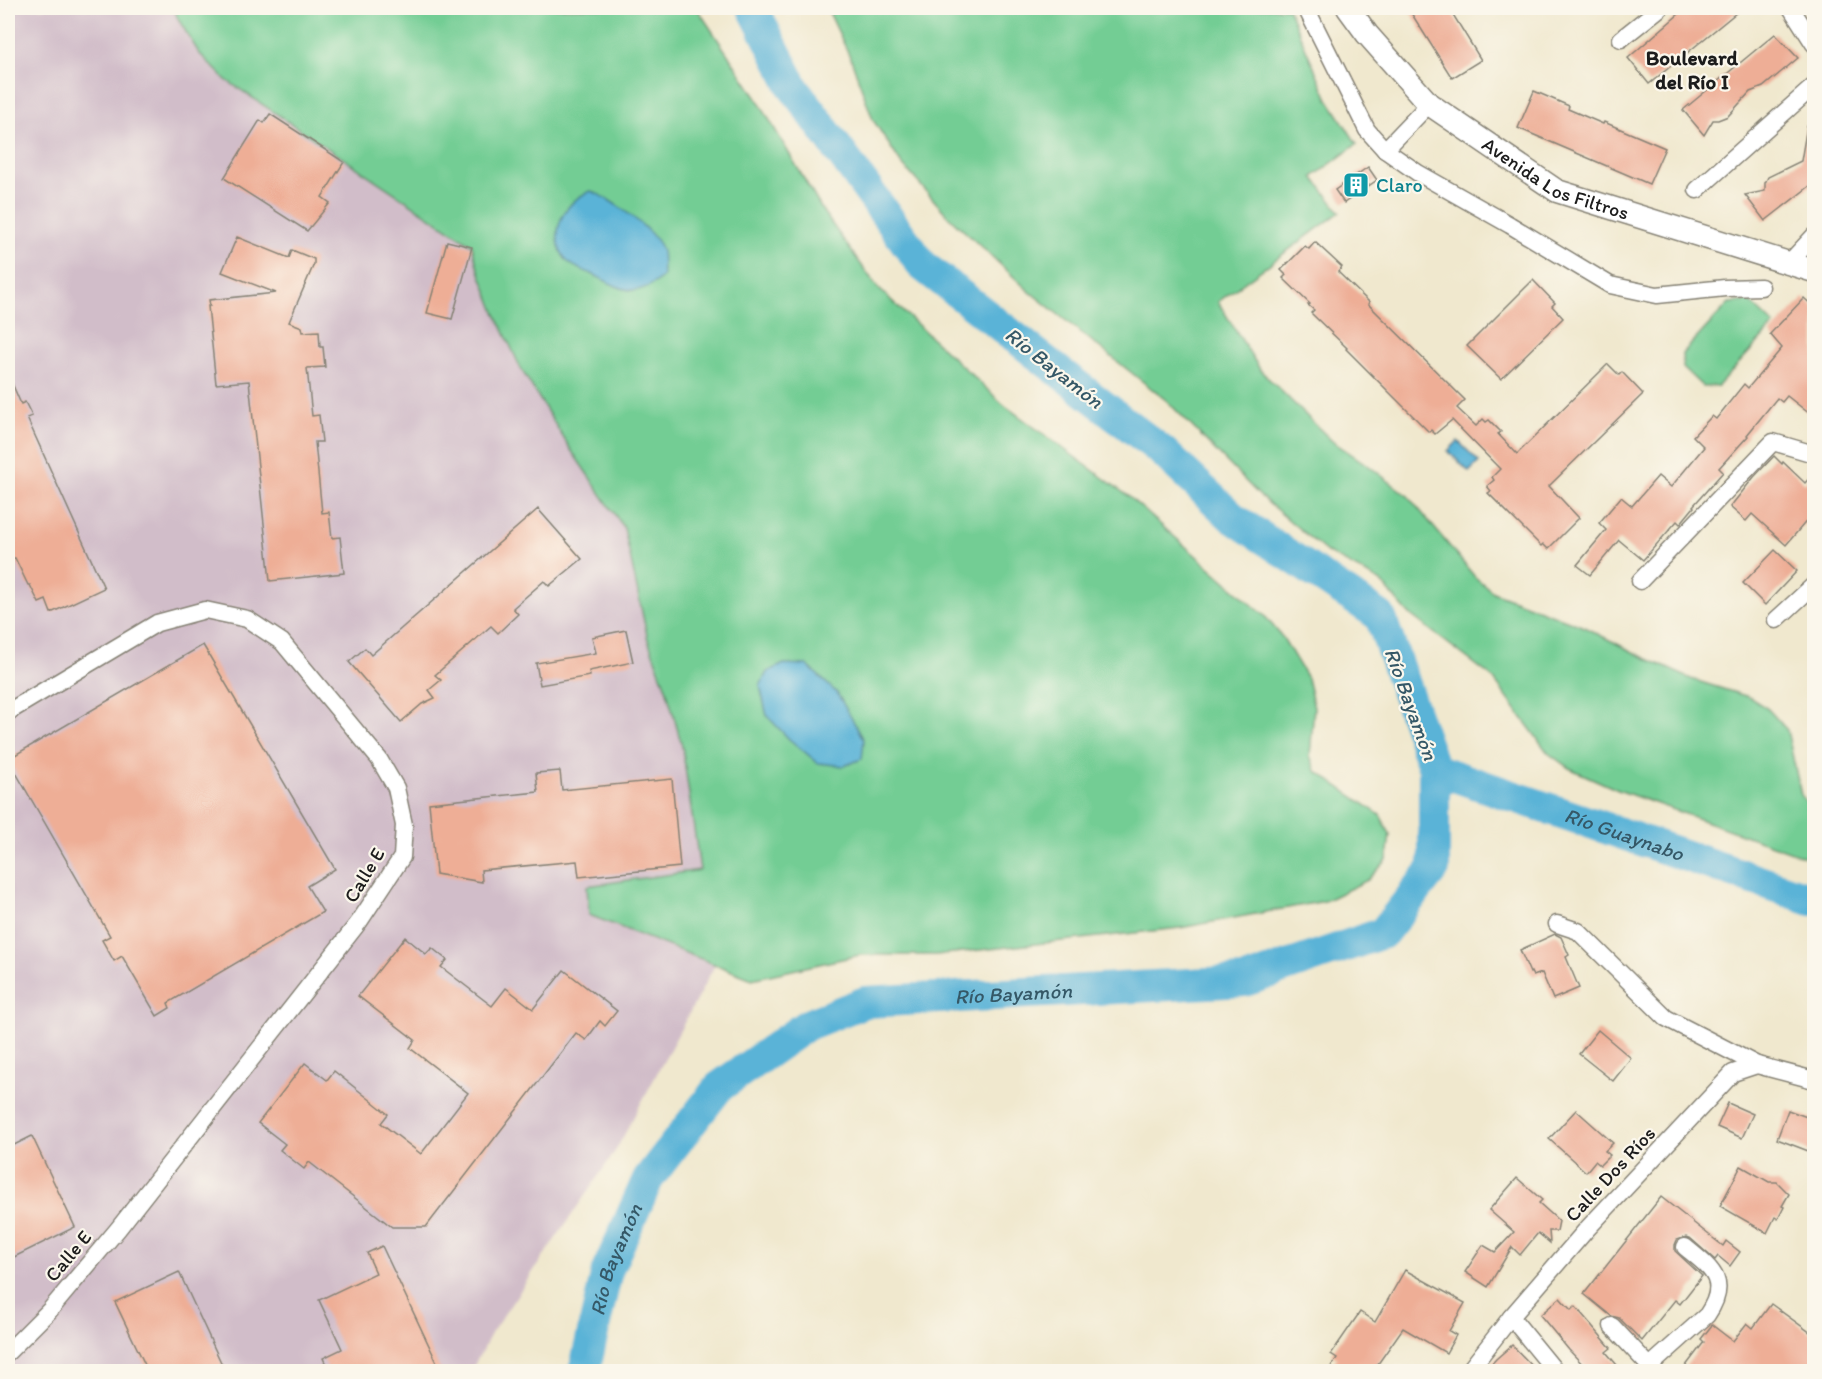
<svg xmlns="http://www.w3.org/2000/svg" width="1822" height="1379" viewBox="0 0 1822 1379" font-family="Itim,sans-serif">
  <rect width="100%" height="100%" fill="#fbf7ec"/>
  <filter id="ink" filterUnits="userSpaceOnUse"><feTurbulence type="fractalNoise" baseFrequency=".0167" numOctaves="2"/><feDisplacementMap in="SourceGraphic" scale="12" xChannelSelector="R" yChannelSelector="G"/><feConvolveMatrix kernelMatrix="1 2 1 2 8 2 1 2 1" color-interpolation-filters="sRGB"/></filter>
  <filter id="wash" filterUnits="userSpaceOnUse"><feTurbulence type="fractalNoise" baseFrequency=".008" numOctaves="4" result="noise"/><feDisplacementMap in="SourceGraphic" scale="24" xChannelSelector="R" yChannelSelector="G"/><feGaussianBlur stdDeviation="1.35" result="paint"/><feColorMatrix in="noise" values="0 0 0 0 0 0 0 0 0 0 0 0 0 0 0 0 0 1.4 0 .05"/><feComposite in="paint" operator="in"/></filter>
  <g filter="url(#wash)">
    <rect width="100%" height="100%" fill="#f0e8ce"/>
    <polygon fill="#d1bdc9" points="8,8 174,8 226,80 472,245 477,265 495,312 521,369 571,450 624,528 648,640 666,688 682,746 700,870 587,886 589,915 715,965 616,1150 492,1332 471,1371 8,1371"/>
    <g fill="#73cd94" stroke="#487458" stroke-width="1.5">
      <polygon points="174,8 697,8 756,97 824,213 878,288 1004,405 1128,496 1264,615 1283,638 1307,678 1314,707 1310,756 1316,771 1380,815 1390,834 1387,860 1368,880 1325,901 1180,928 936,955 860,955 752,979 589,915 587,886 700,870 682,746 666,688 648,640 624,528 571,450 521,369 495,312 477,265 472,245 226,80 199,53 178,19"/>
      <polygon points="827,8 1288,8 1328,99 1357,144 1313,177 1340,212 1218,302 1261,371 1332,441 1369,466 1408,496 1475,577 1493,592 1582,626 1643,657 1691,679 1749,697 1768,709 1787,730 1801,795 1814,811 1814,860 1618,790 1569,768 1548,753 1492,677 1408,613 1380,581 1328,553 1260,496 1167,401 1030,292 948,216 901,163 873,120 851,59"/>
      <polygon points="1749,301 1774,325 1718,386 1703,387 1683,368 1682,354 1729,303"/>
    </g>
    <g fill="#5ab3d7" stroke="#3b687a" stroke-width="1.5">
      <path d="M 591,191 C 611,199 652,228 661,248 C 664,255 662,268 663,276 C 636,301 620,288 592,274 C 584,270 574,268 567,261 C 546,236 563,201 591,191 Z"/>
      <polygon points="1458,441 1479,462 1469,472 1448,451"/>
      <polygon points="784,664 807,665 837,693 864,740 862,759 844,766 818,763 789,739 767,716 760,686 767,672"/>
    </g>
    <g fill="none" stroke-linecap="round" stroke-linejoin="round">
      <g stroke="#5ab3d7" stroke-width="32">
        <path id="s1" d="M 1434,769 L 1814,900"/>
        <path id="s2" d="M 584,1372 L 607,1271 L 648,1179 L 719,1087 L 807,1025 L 865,1002 L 1245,981 L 1383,933 L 1434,868 L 1434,769 L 1380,616 L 1233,518 L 1163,452 L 923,266 L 793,87 L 753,8"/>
      </g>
    </g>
    <g id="blocks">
      <g fill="#eeae96">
        <polygon points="1408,8 1449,8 1481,60 1452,78"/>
        <polygon points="1686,8 1742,8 1649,84 1628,58"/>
        <polygon points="1775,34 1798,58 1763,87 1750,92 1728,116 1718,120 1713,120 1704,135 1683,110"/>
        <polygon points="1534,91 1569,106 1568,109 1603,124 1604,122 1665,148 1649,184 1518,128"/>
        <polygon points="270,114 344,162 322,197 330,203 307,231 224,178 260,120 264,123"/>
        <polygon points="1807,126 1815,126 1815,182 1765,221 1745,195 1765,191 1765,183 1768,177 1801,161"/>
        <polygon points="1368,167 1377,180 1344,203 1335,190"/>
        <polygon points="237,237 289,258 292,250 314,259 314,264 289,322 302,327 303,332 319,331 320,347 323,347 325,367 307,368 312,416 319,415 322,442 315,442 322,513 329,512 332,538 340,537 344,573 270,581 249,381 216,384 208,306 210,306 209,300 276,293 222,272"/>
        <polygon points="447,241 472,247 452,319 427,313"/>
        <polygon points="1315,242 1342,267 1338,272 1369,302 1368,304 1465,400 1457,408 1476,426 1483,419 1486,422 1489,420 1501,432 1498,434 1517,454 1608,364 1619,375 1622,372 1643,394 1549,486 1579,518 1548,549 1543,544 1541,546 1488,493 1491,491 1487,486 1494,480 1492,477 1500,469 1452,420 1435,434 1431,430 1429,432 1346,349 1347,348 1311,313 1314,310 1308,305 1310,304 1283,278 1286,275 1281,270 1305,246 1309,249"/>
        <polygon points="1533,280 1555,303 1552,306 1563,318 1501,379 1467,346"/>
        <polygon points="1804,298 1815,308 1815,418 1787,396 1782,402 1777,398 1747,435 1748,436 1719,468 1723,472 1693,506 1694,507 1680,524 1677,521 1643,560 1619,540 1590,575 1577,565 1606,530 1599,523 1621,497 1632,506 1658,476 1671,487 1704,447 1693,436 1712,416 1716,419 1744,384 1748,388 1782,348 1770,334"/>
        <polygon points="8,374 21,404 25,402 32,416 27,418 104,588 51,613 46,600 39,603 30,585 28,585 15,558 8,561"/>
        <polygon points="1774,456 1782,464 1783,462 1805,483 1815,472 1815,511 1786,545 1752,514 1746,521 1730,507 1754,477"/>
        <polygon points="538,509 582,559 549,586 544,581 513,608 518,614 498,633 491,626 435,675 441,680 429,690 435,698 422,704 401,722 349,662 365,648 371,655"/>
        <polygon points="1775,550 1797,571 1765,605 1743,583"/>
        <polygon points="626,630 633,662 589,671 590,676 540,685 536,663 596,653 592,637"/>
        <polygon points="203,645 335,869 307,886 323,912 168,1003 170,1008 157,1016 122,956 114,961 102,940 110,936 8,759"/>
        <polygon points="560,771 562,790 672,779 680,867 579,877 577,861 481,870 482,882 436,874 429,803 538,792 536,773"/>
        <polygon points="1555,934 1561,937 1569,955 1566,957 1579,988 1553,999 1542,973 1533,976 1531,972 1530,973 1520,950"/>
        <polygon points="405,937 426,954 432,948 447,960 441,967 492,1006 506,988 533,1009 564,970 617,1011 605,1026 600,1021 586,1040 576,1033 426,1227 392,1227 309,1162 304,1169 280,1150 285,1144 258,1123 305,1063 327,1080 334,1071 388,1114 381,1123 421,1154 468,1093 410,1048 415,1040 358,996"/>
        <polygon points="1598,1030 1631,1058 1613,1081 1579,1054"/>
        <polygon points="1728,1103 1753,1114 1742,1138 1717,1127"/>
        <polygon points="1576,1110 1613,1143 1605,1151 1610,1155 1600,1165 1595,1161 1586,1172 1549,1139"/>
        <polygon points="1788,1110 1815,1120 1815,1142 1811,1152 1777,1139"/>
        <polygon points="32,1136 75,1227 8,1260 8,1148"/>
        <polygon points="1741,1166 1769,1182 1777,1182 1789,1194 1782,1206 1784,1207 1778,1219 1775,1217 1767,1233 1720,1206"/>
        <polygon points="1517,1178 1542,1200 1539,1203 1559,1221 1557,1231 1549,1231 1550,1243 1538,1233 1520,1255 1512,1247 1488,1287 1465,1272 1483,1245 1495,1252 1514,1232 1489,1210"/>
        <polygon points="1661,1197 1723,1246 1726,1241 1740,1252 1730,1266 1718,1256 1715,1260 1691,1239 1686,1237 1677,1240 1675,1245 1675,1251 1702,1276 1680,1304 1675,1300 1642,1341 1619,1318 1611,1316 1584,1294"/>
        <polygon points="382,1246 441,1371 329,1371 323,1358 342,1349 319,1300 376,1273 367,1253"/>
        <polygon points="1405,1270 1465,1303 1449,1331 1456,1335 1446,1353 1403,1328 1373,1371 1328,1371 1337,1358 1331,1354 1360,1312 1375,1322"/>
        <polygon points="179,1272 225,1371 148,1371 115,1302"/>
        <polygon points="1560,1298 1571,1310 1575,1306 1611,1348 1606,1352 1622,1371 1589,1371 1569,1350 1540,1315"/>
        <polygon points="1771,1304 1815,1336 1815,1371 1682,1371 1704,1342 1701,1339 1712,1325 1733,1341 1747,1323 1753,1328"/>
        <polygon points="1512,1345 1537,1371 1485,1371 1496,1359"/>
      </g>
    </g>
  </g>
  <g filter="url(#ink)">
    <use href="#blocks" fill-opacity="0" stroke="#868275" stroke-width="1.5"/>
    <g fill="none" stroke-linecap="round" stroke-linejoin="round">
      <defs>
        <g id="street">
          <polyline points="1306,8 1367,130 1385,150 1418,173 1510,225 1610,285 1657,295 1725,288 1761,287"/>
          <polyline points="1791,8 1814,44"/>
          <polyline points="1621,39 1660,8"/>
          <polyline points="1385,150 1429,104"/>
          <polyline points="1697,190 1814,86"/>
          <polyline points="1789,263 1814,236"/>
          <polyline points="1640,581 1773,442 1814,454"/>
          <polyline points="1776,620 1814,585"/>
          <polyline points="8,712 157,623 205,610 247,619 282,642 379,759 396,788 404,825 402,857 359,922 118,1229 50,1310 8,1352"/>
          <polyline points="1557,924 1578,931 1666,1018 1757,1065 1814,1080"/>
          <polyline points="1511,1317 1556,1372"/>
          <polyline points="1612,1326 1655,1372"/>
          <path d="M 1650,1366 L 1707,1315 C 1731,1280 1710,1268 1685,1247"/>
          <polyline points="1468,1372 1511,1317 1587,1229 1733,1073 1757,1065"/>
        </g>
        <g id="secondary">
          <path id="s3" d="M 1348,8 L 1367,34 L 1429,104 L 1557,191 L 1814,271"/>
        </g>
      </defs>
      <use href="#street" stroke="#868275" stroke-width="19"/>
      <use href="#secondary" stroke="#868275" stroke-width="25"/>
      <use href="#street" stroke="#fff" stroke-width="16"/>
      <use href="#secondary" stroke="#fff" stroke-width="22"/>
    </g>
  </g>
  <defs>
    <symbol id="building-square" viewBox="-11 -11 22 22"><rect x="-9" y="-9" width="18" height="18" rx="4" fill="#0f9aa8" stroke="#fbf7ec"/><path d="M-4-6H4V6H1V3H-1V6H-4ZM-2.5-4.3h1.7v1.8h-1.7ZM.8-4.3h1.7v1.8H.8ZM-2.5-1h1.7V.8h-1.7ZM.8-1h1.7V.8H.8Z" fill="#fff"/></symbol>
  </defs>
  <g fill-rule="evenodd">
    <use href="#building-square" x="1341" y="170" width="30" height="30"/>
  </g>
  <g text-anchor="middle" stroke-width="4.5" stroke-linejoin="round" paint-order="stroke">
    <g font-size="20" fill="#1c1c1c" stroke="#fbf7ec">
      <text dy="7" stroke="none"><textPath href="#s3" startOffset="274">Avenida Los Filtros</textPath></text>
      <text transform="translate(364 875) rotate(-59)" y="7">Calle E</text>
      <text transform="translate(1610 1174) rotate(-47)" y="7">Calle Dos Ríos</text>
      <text transform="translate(68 1256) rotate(-50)" y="7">Calle E</text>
    </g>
    <g font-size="20" fill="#0d838f" stroke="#fbf7ec" text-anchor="start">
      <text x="1376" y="192">Claro</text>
    </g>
    <g font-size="21" font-weight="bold" fill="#1c1c1c" stroke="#fbf7ec">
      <text x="1692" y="65">Boulevard<tspan x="1692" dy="24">del Río I</tspan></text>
    </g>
    <g font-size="21" font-style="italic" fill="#355867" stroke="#fbf7ec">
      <text transform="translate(1054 368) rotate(38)" y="7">Río Bayamón</text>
      <text transform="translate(1411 704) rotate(70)" y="7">Río Bayamón</text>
      <text dy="7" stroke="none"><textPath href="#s1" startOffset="201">Río Guaynabo</textPath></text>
      <text dy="7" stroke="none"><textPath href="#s2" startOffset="639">Río Bayamón</textPath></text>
      <text dy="7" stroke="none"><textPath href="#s2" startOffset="117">Río Bayamón</textPath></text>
    </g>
  </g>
  <rect width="1822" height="1379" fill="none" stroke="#fbf7ec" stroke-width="30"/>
</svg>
